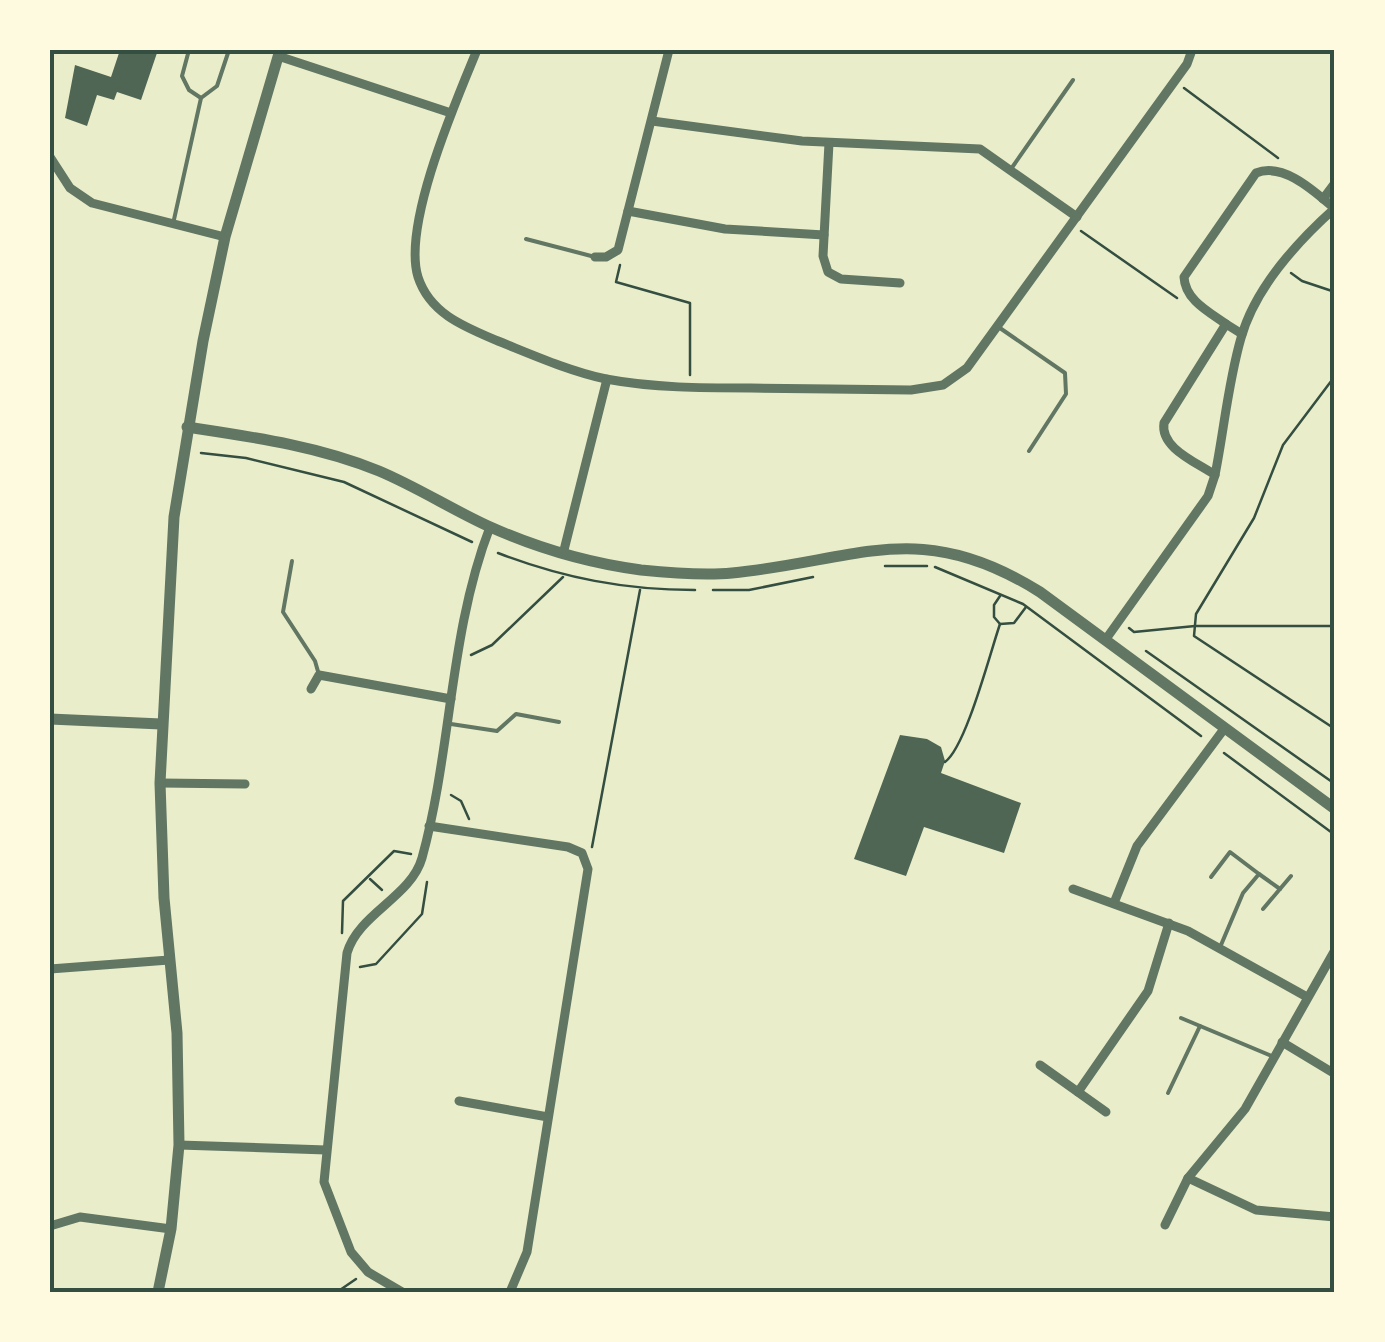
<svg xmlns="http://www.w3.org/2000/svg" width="1385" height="1342" viewBox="0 0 1385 1342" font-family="'Space Grotesk',sans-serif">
  <rect width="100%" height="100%" fill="#e9edc9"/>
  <g fill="#4f6655">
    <polygon points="120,50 158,50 141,100 117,92 114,100 97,95 87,126 65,118 75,65 111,77"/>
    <polygon points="900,735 927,739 941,747 945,761 941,773 1021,803 1004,853 924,827 906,876 854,859"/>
  </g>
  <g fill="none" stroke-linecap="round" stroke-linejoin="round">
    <g stroke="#344e41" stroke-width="2.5">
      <polyline points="1184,88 1278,158"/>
      <polyline points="1081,231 1177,298"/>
      <polyline points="620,265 616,282 690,303 690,375"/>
      <polyline points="1291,273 1302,281 1335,292"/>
      <polyline points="1335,376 1283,445 1254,518 1196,614 1194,636 1335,729"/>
      <polyline points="201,453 246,458 344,482 472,542"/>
      <path d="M 498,553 C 563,578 625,590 695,590"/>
      <polyline points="885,566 927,566"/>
      <polyline points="935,567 1023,604 1201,736"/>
      <polyline points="713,590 749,590 813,577"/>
      <polyline points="1000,596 994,605 994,617 1000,624 1014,623 1026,607"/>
      <polyline points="1129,628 1134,632 1195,626 1335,626"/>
      <polyline points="1146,651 1335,784"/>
      <polyline points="471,655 492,645 563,577"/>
      <polyline points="1224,753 1335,835"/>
      <path d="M 945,762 C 966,747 990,653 1000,624"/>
      <polyline points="451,795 461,801 469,819"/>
      <polyline points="592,847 640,590"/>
      <polyline points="370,879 382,890"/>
      <polyline points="342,933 343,901 394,851 411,854"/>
      <polyline points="360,967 376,964 422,914 427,882"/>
      <polyline points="337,1292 356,1279"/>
    </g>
    <g stroke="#617663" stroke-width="4">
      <polyline points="189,50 182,76 189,90 201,98"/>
      <polyline points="1011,169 1073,80"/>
      <polyline points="173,224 201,98 217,86 229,50"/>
      <polyline points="526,239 595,257"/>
      <polyline points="997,326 1065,373 1066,394 1029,451"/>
      <polyline points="292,561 283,612 315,661 319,675"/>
      <polyline points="451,724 497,731 516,714 559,722"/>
      <polyline points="1259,874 1280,889"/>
      <polyline points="1211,877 1230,852 1259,874 1243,893 1221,945"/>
      <polyline points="1263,909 1291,876"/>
      <polyline points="1181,1018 1274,1057"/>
      <polyline points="1168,1093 1200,1026"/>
    </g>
    <g stroke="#617663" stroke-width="9">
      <path d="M 477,50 C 456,101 402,225 418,277 C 430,314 465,327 498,341 C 533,355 569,371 606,379 C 654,388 702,388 751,388 C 804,389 858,389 911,390 L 943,385 L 967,368 L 1187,64 L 1192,50"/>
      <polyline points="278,56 451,113"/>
      <polyline points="652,121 802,141 980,149 1077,217"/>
      <polyline points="829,143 823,256 828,272 841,279 900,283"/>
      <polyline points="50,157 70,188 92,203 225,237"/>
      <polyline points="1323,199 1335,183"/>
      <polyline points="628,211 725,229 824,235"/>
      <polyline points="595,257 606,257 618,250 669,50"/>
      <path d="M 1226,324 C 1209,312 1185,300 1184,277 L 1256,173 C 1283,162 1314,191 1334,208"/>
      <path d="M 1215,475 C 1196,462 1160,448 1164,423 L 1226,324 L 1242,334"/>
      <polyline points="563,554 607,379"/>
      <path d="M 1106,639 L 1208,496 L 1215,475 C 1224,430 1228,383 1241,338 C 1255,288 1297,242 1335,208"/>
      <polyline points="311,689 319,675 451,699"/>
      <polyline points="160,783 245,784"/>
      <polyline points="429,826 568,847 582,853 588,869 527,1252 510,1292"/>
      <polyline points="1073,889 1188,931 1307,997"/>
      <polyline points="1114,903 1137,846 1224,729"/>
      <polyline points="50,969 169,960"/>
      <polyline points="1282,1042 1335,1074"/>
      <polyline points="1040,1065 1106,1112"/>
      <polyline points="1078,1092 1148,991 1169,923"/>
      <polyline points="459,1101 548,1117"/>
      <polyline points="179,1145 326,1150"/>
      <polyline points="1188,1178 1256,1210 1335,1217"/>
      <polyline points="1165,1225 1188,1178 1245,1109 1335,950"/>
      <polyline points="50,1226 80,1217 171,1229"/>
      <path d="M 402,1292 L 368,1272 L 351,1252 L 324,1182 L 347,953 C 358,914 411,897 422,858 C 452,749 449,633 490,527"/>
    </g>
    <g stroke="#617663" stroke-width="11">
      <path d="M 187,427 C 253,437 318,446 379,471 C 417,487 451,509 488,526 C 537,548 588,563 641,570 C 670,573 703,576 732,573 C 858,561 919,516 1040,592 L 1335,809"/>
      <polyline points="50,719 161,724"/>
      <polyline points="158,1292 171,1229 179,1145 177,1033 164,898 160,783 174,517 203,341 225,237 280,50"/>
    </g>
  </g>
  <rect width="1385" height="1342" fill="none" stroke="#fefae0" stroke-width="105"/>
  <rect x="52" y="52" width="1280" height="1238" fill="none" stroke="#344e41" stroke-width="4"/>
</svg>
